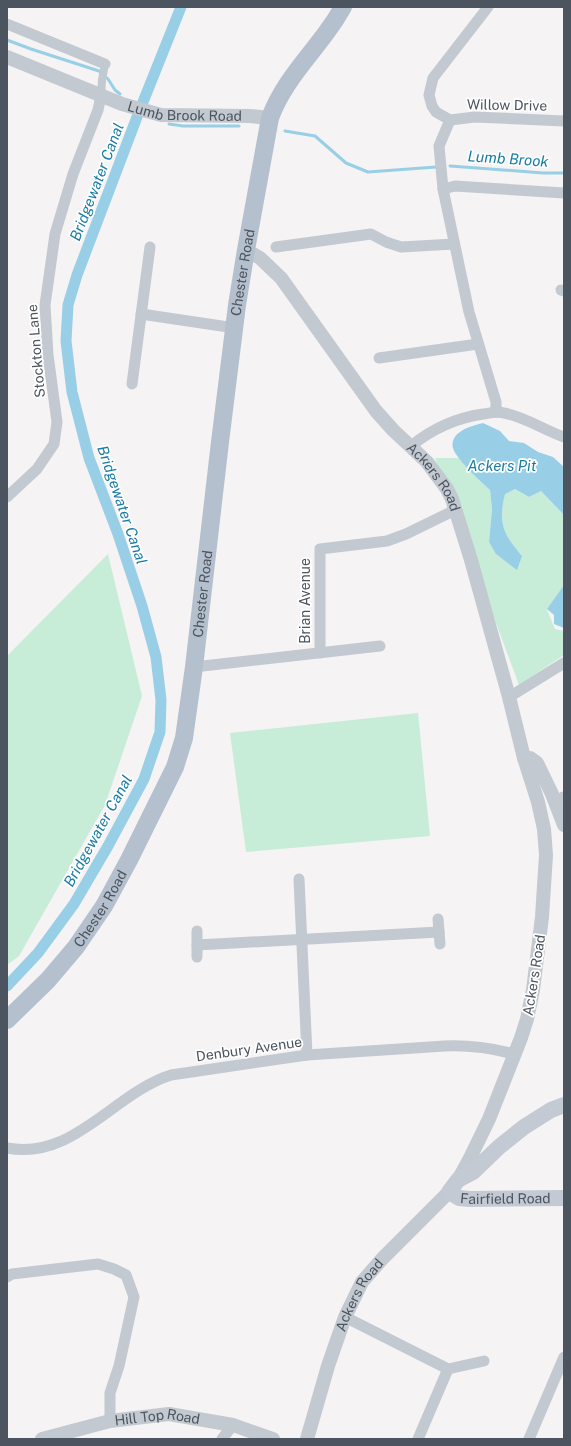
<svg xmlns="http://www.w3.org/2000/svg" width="571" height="1446" viewBox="0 0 571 1446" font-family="'Public Sans',sans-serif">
  <rect width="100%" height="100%" fill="#f5f3f3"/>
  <g fill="#c7edd9">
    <path d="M 435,458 L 459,458 L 474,475 L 490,490 L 492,509 L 489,542 L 522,556 C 503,534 498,523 505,493 L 515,489 L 529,497 L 541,491 L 564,515 L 564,585 L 547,610 L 555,629 L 564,631 L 564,655 L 519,685 Z"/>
    <polygon points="108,554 142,696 105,805 19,956 7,965 7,656"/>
    <polygon points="418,713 430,836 246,852 230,733"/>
  </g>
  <g fill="#98cfe6">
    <path d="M 483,423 L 500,431 L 509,441 L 524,443 L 538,452 L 553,457 L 564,467 L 564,515 L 541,491 L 529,497 L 515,489 L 505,494 C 498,523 503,534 522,556 L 517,570 L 496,554 L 489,542 L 492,509 L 490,490 C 481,482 456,459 453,448 C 451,442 455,435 460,432 C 466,427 476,425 483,423 Z"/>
    <polygon points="564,585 564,628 554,624 554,615 547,609"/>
  </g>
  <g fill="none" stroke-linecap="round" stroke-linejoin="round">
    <g stroke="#98cfe6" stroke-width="3">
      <polyline points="7,40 31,49 99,71 108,79 115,90 120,94"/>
      <polyline points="169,124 183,126 239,126"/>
      <polyline points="285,131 315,136 346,163 368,172 436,167"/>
      <polyline points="450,166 543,173 564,173"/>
    </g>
    <polyline stroke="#98cfe6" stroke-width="11" points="7,986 38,953 74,904 108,846 144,779 160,732 161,700 156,657 142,606 118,534 89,458 72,392 66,341 68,305 77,275 137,117 181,7"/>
    <polyline stroke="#c2c9d0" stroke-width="8" points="101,96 102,80 105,64"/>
    <g stroke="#c2c9d0" stroke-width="11">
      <polyline points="7,24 105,64"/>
      <polyline points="450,120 439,146 443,189 469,312 496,402 496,412"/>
      <polyline points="450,120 436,112 432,106 429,95 433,78 488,7"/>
      <polyline points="450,120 475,117 564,121"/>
      <polyline points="443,189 455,186 564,193"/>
      <polyline points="276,247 371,234 386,242 401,247 454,244"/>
      <polyline points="561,290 564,291"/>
      <polyline points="141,314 235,328"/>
      <polyline points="379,358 478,344"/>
      <polyline points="132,384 150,247"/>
      <path d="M 411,446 C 432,429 455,418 483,414 C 490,413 497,411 504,413 C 525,417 544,430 564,437"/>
      <polyline points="7,497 37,469 54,444 57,422 48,355 45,305 55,234 73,174 98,110 101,96"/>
      <polyline points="320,653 320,549 387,541 406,534 455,510"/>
      <polyline points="194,667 380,646"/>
      <polyline points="509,697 564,663"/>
      <polyline points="563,797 564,797"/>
      <polyline points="299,879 307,1055"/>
      <polyline points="438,919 440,944"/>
      <polyline points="197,945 439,932"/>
      <polyline points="197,957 197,931"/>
      <path d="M 7,1148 C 73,1161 114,1093 171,1075 L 307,1055 L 445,1046 C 469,1045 491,1048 514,1054"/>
      <polyline points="7,1277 12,1274 98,1264 114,1269 126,1275 134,1297 119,1366 110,1393 110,1421"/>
      <polyline points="345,1317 448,1369 418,1439"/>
      <polyline points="448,1369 484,1361"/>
      <polyline points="222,1439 233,1425"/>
      <polyline points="529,1439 564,1357"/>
    </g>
    <g stroke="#c2c9d0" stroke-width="14">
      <path id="s1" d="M 7,57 L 122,104 L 161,115 L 250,116 L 270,118"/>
      <path id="s2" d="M 246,250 L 260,258 L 281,278 L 376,411 L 393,430 L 427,462 L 447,489 L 452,499 L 471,560 L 509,697 L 524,758 L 538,802 L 544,829 L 546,855 L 542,917 L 533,990 L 527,1019 L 521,1038 L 489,1119 L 470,1158 L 458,1180"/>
      <polyline points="524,758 530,758 537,763 552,794 564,825"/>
      <path id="s3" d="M 42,1439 L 110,1421 L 169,1414 L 233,1425 L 273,1439"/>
      <path id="s4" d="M 307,1439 L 328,1366 L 345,1317 L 362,1282 L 382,1259 L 449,1192"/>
    </g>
    <path stroke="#c3cad4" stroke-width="16" id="s5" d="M 564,1105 L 551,1110 L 524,1127 L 499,1147 L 473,1172 L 458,1180 L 449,1192 L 459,1198 L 470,1199 L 564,1198"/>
    <path stroke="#b5c0ce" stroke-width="18" id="s6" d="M 7,1020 L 48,980 L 76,947 L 104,906 L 129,860 L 175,767 L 184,738 L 194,667 L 220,442 L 237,305 L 246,250 L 270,118 C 282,85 306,60 326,33 C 332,25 338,16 343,7"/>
  </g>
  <g text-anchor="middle" stroke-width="3.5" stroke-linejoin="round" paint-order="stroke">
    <g font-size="14" fill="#4c545f" stroke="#fff">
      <text transform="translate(507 105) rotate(1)" y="5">Willow Drive</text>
      <text dy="5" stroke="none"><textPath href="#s1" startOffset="188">Lumb Brook Road</textPath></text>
      <text dy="5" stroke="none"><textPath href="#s6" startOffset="806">Chester Road</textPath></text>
      <text transform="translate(36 351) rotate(-95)" y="5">Stockton Lane</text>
      <text dy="5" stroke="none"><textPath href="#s2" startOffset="297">Ackers Road</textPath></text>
      <text dy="5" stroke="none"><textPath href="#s6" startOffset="482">Chester Road</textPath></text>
      <text transform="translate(305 601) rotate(-90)" y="5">Brian Avenue</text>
      <text dy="5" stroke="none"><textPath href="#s6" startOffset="146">Chester Road</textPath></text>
      <text transform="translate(534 975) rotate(-81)" y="5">Ackers Road</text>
      <text transform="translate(249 1049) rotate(-8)" y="5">Denbury Avenue</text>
      <text dy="5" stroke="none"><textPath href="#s5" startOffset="204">Fairfield Road</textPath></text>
      <text dy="5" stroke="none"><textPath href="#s4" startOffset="154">Ackers Road</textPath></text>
      <text dy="5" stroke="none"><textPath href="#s3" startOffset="118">Hill Top Road</textPath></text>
    </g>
    <g font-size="15" font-style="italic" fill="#197ca5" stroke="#fff">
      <text transform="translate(508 159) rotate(4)" y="5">Lumb Brook</text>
      <text transform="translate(97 182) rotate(-69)" y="5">Bridgewater Canal</text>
      <text x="502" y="471">Ackers Pit</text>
      <text transform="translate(122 505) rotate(71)" y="5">Bridgewater Canal</text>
      <text transform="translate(98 831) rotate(-61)" y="5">Bridgewater Canal</text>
    </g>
  </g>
  <rect width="571" height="1446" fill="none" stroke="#4c545f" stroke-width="16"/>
</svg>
